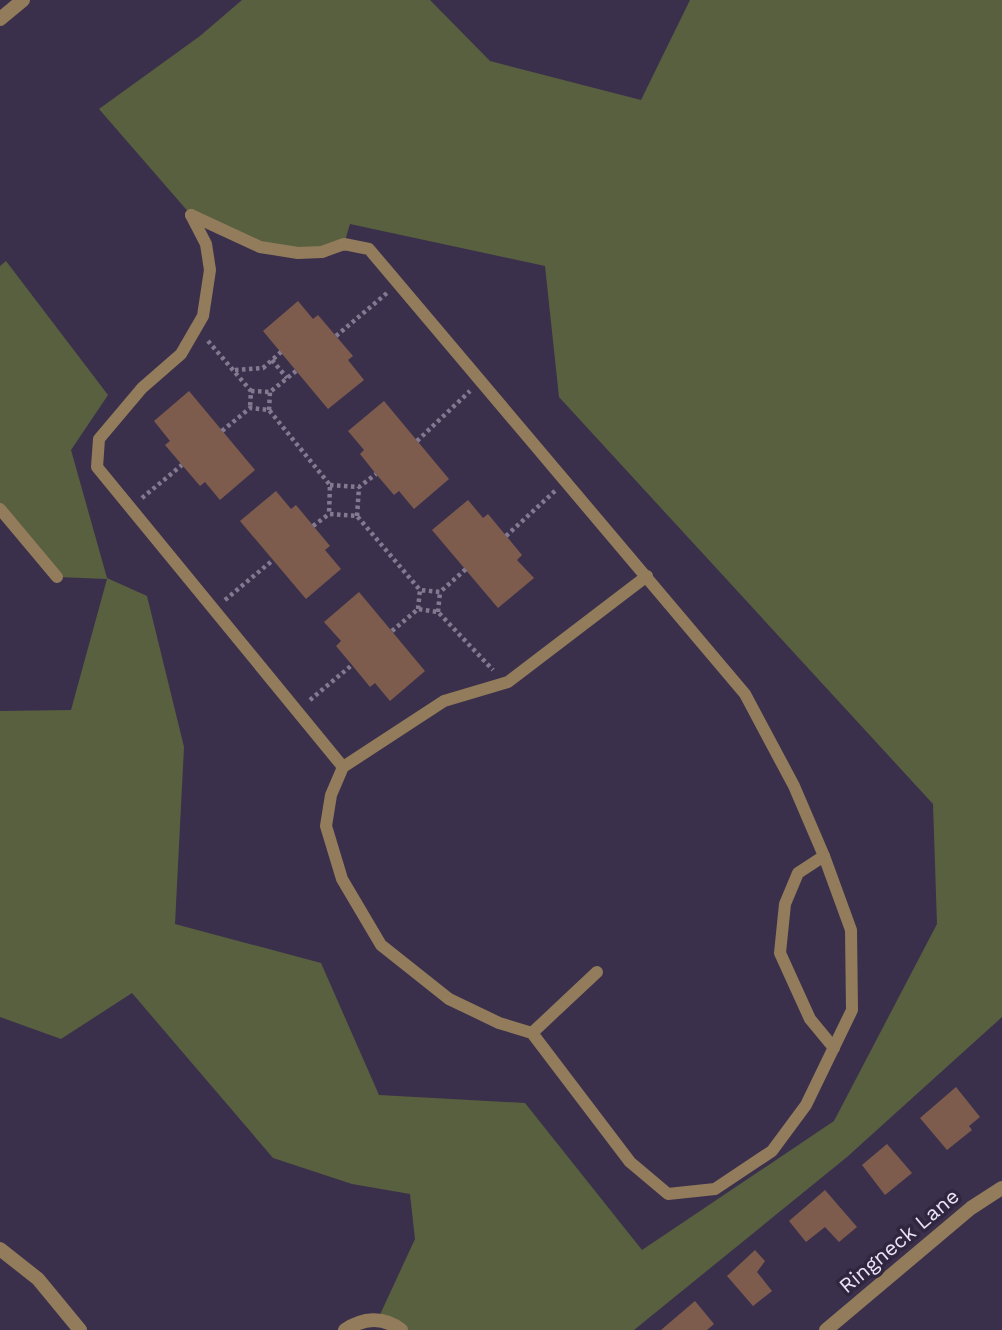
<svg xmlns="http://www.w3.org/2000/svg" width="1002" height="1330" viewBox="0 0 1002 1330" font-family="'Work Sans',sans-serif">
  <rect width="100%" height="100%" fill="#3b304b"/>
  <polygon fill="#59603f" points="242,0 430,0 490,61 641,100 690,0 1002,0 1002,1017 847,1157 634,1330 401,1330 378,1319 415,1239 410,1194 352,1184 273,1158 132,993 61,1039 0,1017 0,711 71,710 107,579 57,577 0,509 0,266 6,261 108,395 71,450 107,578 147,596 184,747 175,924 321,963 379,1095 525,1103 642,1250 834,1121 937,924 933,804 559,397 545,266 350,224 344,244 322,252 260,247 191,215 99,109 200,36"/>
  <g fill="#7d5c4d">
    <polygon points="298,301 313,319 318,315 353,356 348,360 364,380 328,409 263,331"/>
    <polygon points="189,391 255,470 220,500 205,482 200,486 165,445 170,441 154,421"/>
    <polygon points="384,401 449,479 414,509 399,491 394,495 376,474 360,454 364,450 348,431"/>
    <polygon points="276,491 291,509 296,505 330,546 325,550 341,569 306,599 240,521"/>
    <polygon points="468,500 483,518 488,514 522,555 517,560 534,578 498,608 432,530"/>
    <polygon points="359,592 425,671 390,701 375,683 370,687 352,665 336,646 341,641 324,622"/>
    <polygon points="956,1087 980,1117 969,1126 972,1130 947,1150 920,1118"/>
    <polygon points="887,1144 912,1173 885,1195 862,1165"/>
    <polygon points="825,1190 857,1227 839,1242 825,1227 806,1242 789,1221"/>
    <polygon points="755,1250 765,1261 757,1272 772,1291 753,1306 727,1276"/>
    <polygon points="695,1301 714,1324 707,1330 661,1330"/>
  </g>
  <g fill="none" stroke-linecap="round" stroke-linejoin="round">
    <g stroke="#837a91" stroke-width="4.5" stroke-dasharray="3.5 3.5" stroke-linecap="butt">
      <polyline points="336,336 387,293"/>
      <polyline points="208,341 251,391 250,408"/>
      <polyline points="272,360 287,378"/>
      <polyline points="235,370 263,368 281,352"/>
      <polyline points="251,391 270,392 296,371"/>
      <polyline points="269,410 270,392"/>
      <polyline points="222,431 250,408 269,410 330,485 329,514"/>
      <polyline points="417,441 470,391"/>
      <polyline points="330,485 359,487 376,474"/>
      <polyline points="142,498 182,465"/>
      <polyline points="357,516 359,487"/>
      <polyline points="313,526 329,514 357,516 420,590"/>
      <polyline points="506,536 555,491"/>
      <polyline points="225,600 273,560"/>
      <polyline points="418,609 420,590 440,592 466,569"/>
      <polyline points="438,612 440,592"/>
      <polyline points="392,631 418,609 438,612 493,670"/>
      <polyline points="310,700 352,665"/>
    </g>
    <g stroke="#937c5b" stroke-width="12">
      <polyline points="191,215 260,247 298,253 322,252 344,244 369,249 745,694 794,786 824,856 851,930 852,1010 806,1105 772,1151 715,1189 668,1194 630,1162 532,1033 499,1023 449,999 381,945 342,879 326,826 331,795 343,767 444,701 508,682 647,576"/>
      <polyline points="191,215 206,244 210,270 203,316 181,354 142,388 99,439 97,467 343,767"/>
      <polyline points="0,509 57,577"/>
      <polyline points="824,856 798,873 785,904 780,953 810,1019 834,1048"/>
      <polyline points="532,1033 597,972"/>
    </g>
    <g stroke="#937c5b" stroke-width="14">
      <polyline points="0,19 23,0"/>
      <polyline points="0,1249 38,1279 80,1330"/>
      <path d="M 345,1330 C 363,1318 383,1316 401,1330"/>
      <polyline points="826,1330 971,1208 1002,1188"/>
    </g>
  </g>
  <g text-anchor="middle" stroke-width="7" stroke-linejoin="round" paint-order="stroke">
    <g font-size="21" fill="#eae3f5" stroke="#312640">
      <text transform="translate(899 1241) rotate(-40)" y="7">Ringneck Lane</text>
    </g>
  </g>
</svg>
